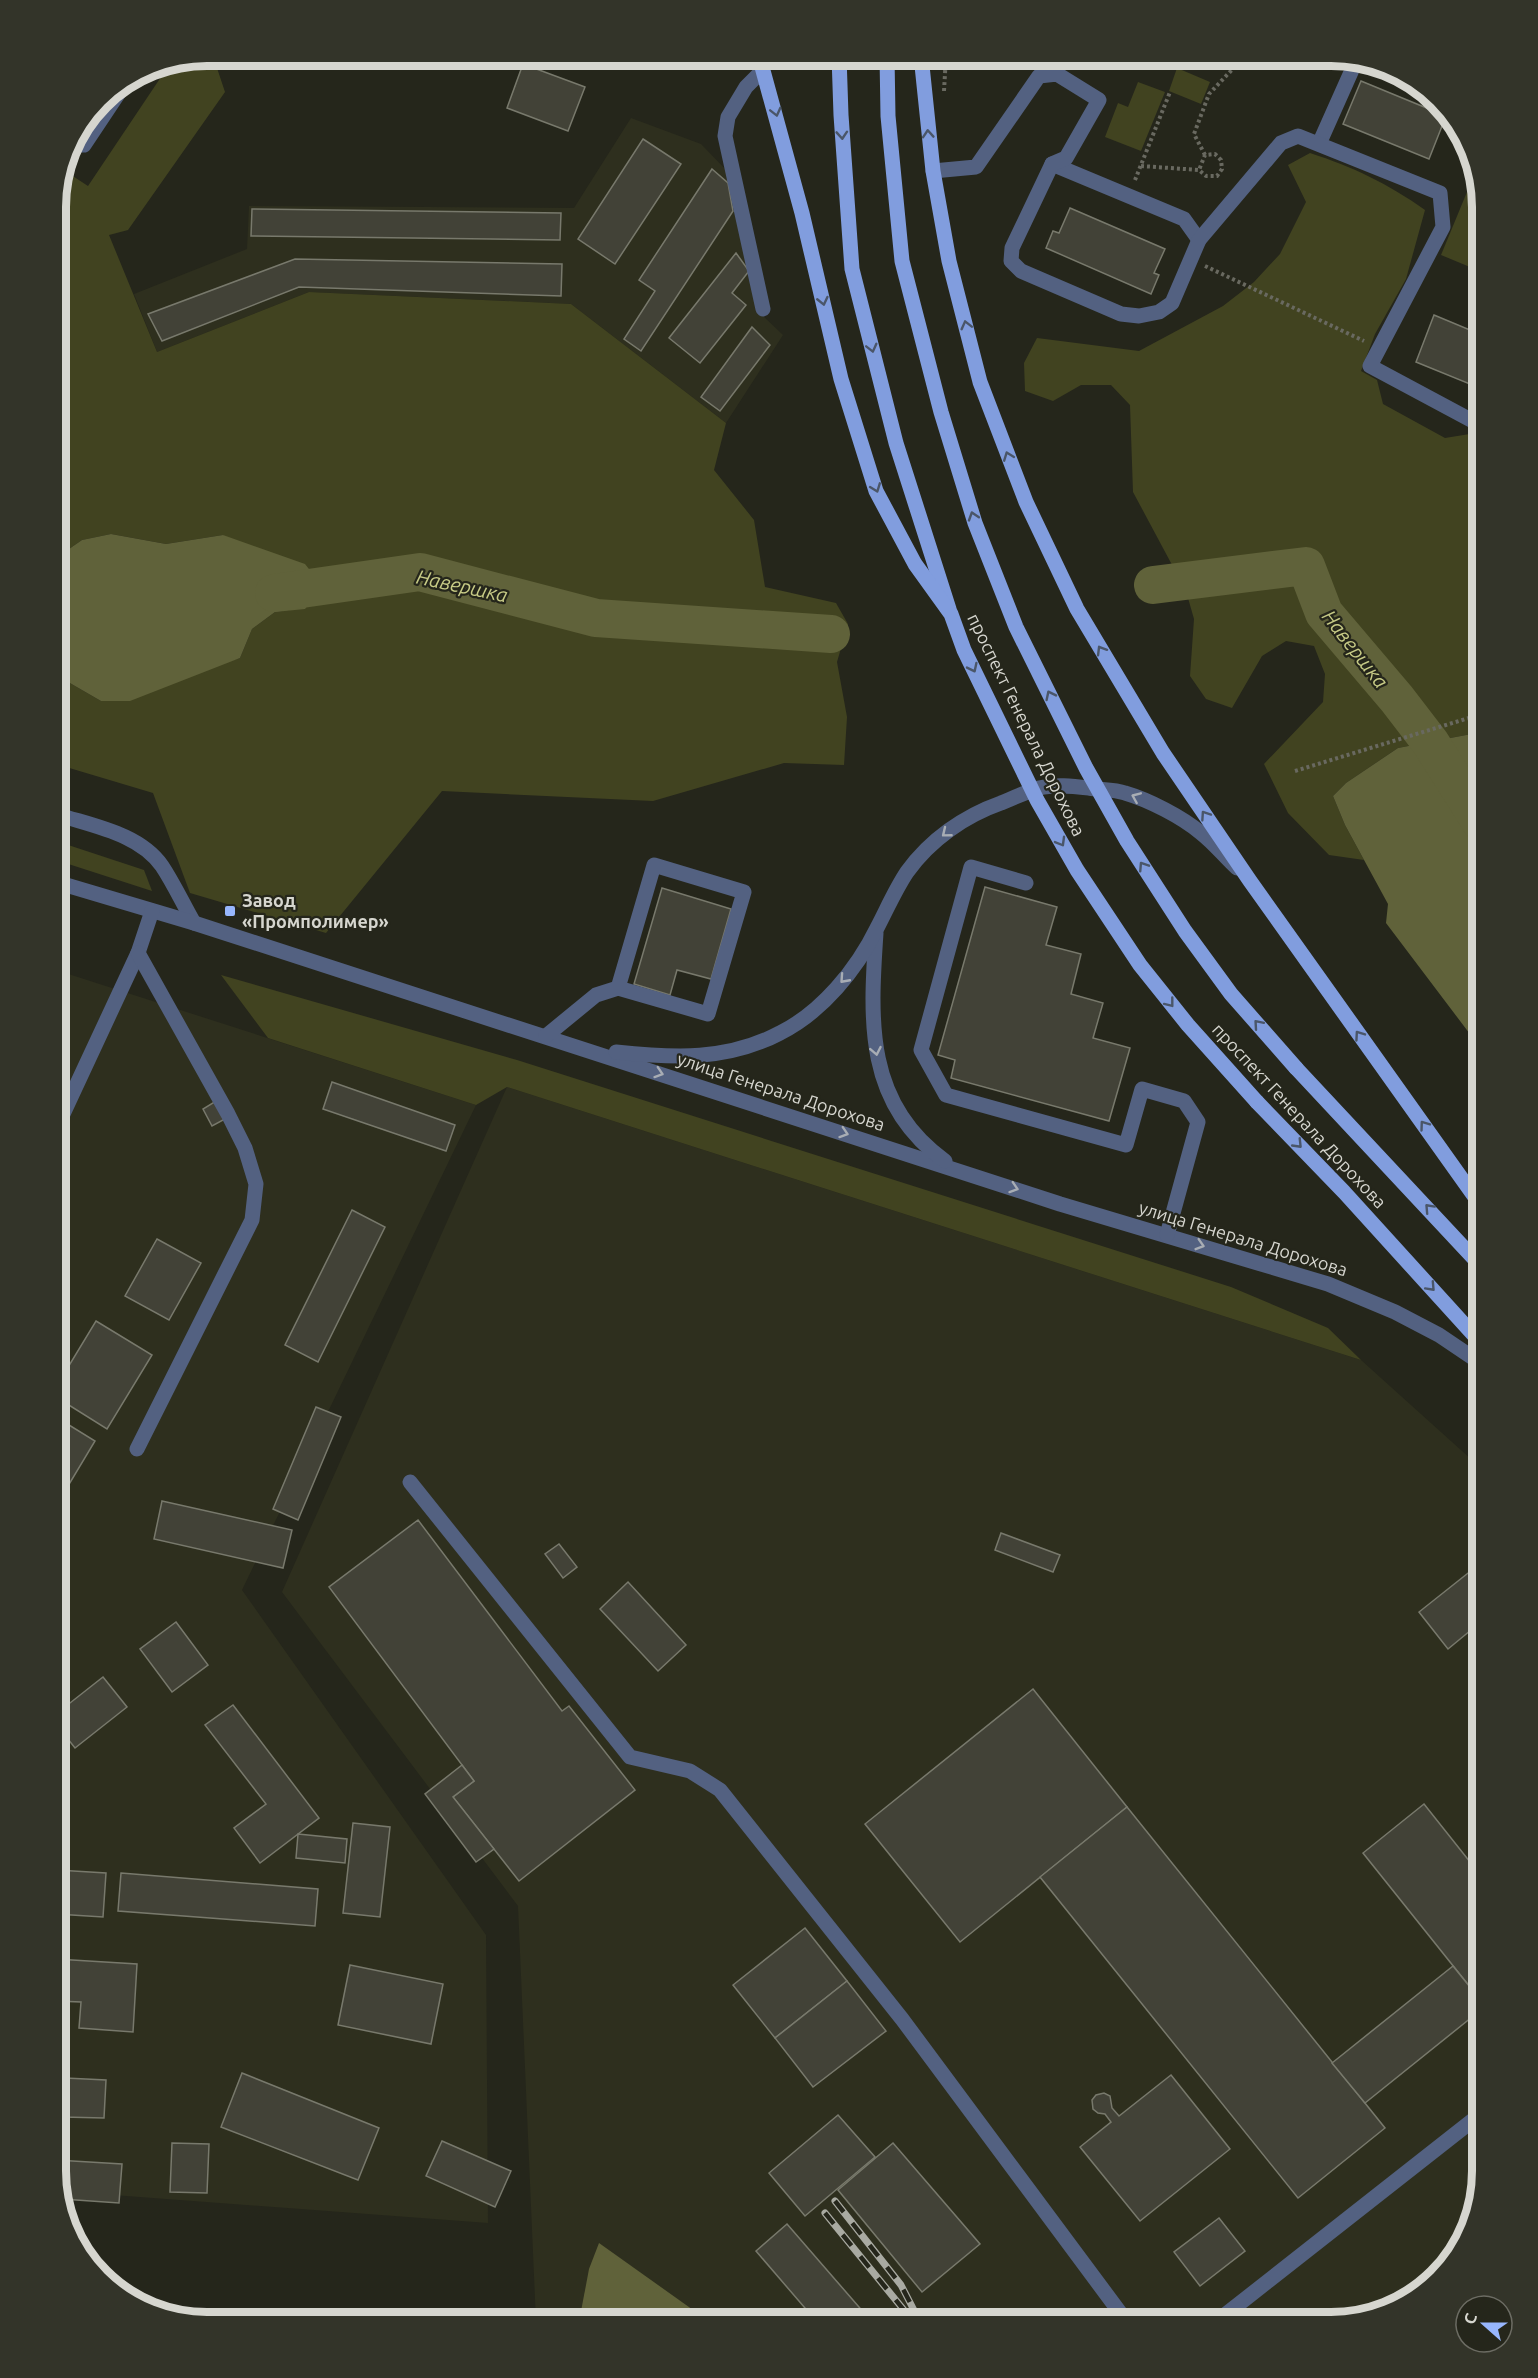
<svg xmlns="http://www.w3.org/2000/svg" width="1538" height="2378" viewBox="0 0 1538 2378" font-family="Ubuntu,sans-serif">
  <rect width="100%" height="100%" fill="#25261b"/>
  <g fill="#2e2f1e">
    <polygon points="631,118 701,144 729,173 762,315 783,335 726,423 571,304 309,292 157,352 134,294 247,249 249,206 574,208"/>
    <polygon points="56,970 476,1105 242,1590 486,1935 488,2223 60,2191 56,2171"/>
    <polygon points="507,1087 1361,1360 1482,1469 1482,2172 1457,2255 1399,2307 1331,2322 536,2322 518,1906 282,1592"/>
  </g>
  <g fill="#414320">
    <polygon points="207,56 213,56 225,92 128,230 109,235 157,352 309,292 571,304 726,423 714,470 754,520 765,587 836,603 848,624 837,662 847,717 844,765 784,763 653,801 442,791 326,933 190,893 153,793 56,764 56,675 101,701 240,658 252,629 275,612 305,608 223,535 166,544 111,534 82,540 56,558 56,197 62,169 88,186 161,77 148,68"/>
    <polygon points="1143,56 1178,56 1177,60 1144,63"/>
    <polygon points="1177,68 1210,82 1201,104 1169,91"/>
    <polygon points="1138,82 1165,92 1141,151 1105,137 1118,103 1128,107"/>
    <path d="M 1310,153 C 1353,167 1387,183 1425,210 L 1406,279 L 1375,334 L 1361,371 L 1377,380 L 1383,404 L 1445,438 L 1482,432 L 1482,732 L 1398,748 L 1346,783 L 1333,796 L 1345,825 L 1364,860 L 1329,855 L 1288,813 L 1264,764 L 1323,702 L 1325,674 L 1314,646 L 1286,641 L 1262,656 L 1232,708 L 1206,699 L 1190,676 L 1194,619 L 1186,591 L 1133,492 L 1130,405 L 1111,385 L 1081,385 L 1053,401 L 1025,391 L 1024,363 L 1037,338 L 1139,351 L 1223,306 L 1254,282 L 1280,254 L 1306,202 L 1288,165 Z"/>
    <polygon points="1474,175 1482,207 1482,272 1441,255"/>
    <polygon points="56,841 144,870 152,891 56,860"/>
    <polygon points="221,975 517,1060 1231,1287 1328,1328 1361,1360 507,1087 476,1105 268,1038"/>
  </g>
  <g fill="#60623a">
    <polygon points="111,534 166,544 223,535 305,564 323,587 305,609 275,612 252,629 240,658 130,701 101,701 56,675 56,558 82,540"/>
    <polygon points="1482,732 1482,1050 1386,923 1388,904 1345,825 1333,796 1346,783 1398,748"/>
    <polygon points="599,2243 710,2322 579,2322 589,2269"/>
  </g>
  <g fill="none" stroke-linecap="round" stroke-linejoin="round">
    <g stroke="#60623a" stroke-width="38">
      <polyline points="1153,585 1306,566 1324,613 1397,699 1430,742 1482,824"/>
      <polyline points="274,593 420,572 596,618 831,634"/>
    </g>
  </g>
  <g fill="#424237" stroke="#78796c" stroke-width="1.5">
    <polygon points="523,64 585,87 568,131 507,108"/>
    <polygon points="1361,81 1446,116 1429,159 1343,124"/>
    <polygon points="643,139 681,164 615,264 578,239"/>
    <polygon points="712,169 728,183 733,211 641,351 624,339 655,291 639,280"/>
    <polygon points="1070,208 1165,249 1154,273 1159,275 1151,294 1046,248 1053,231 1059,233"/>
    <polygon points="252,209 561,213 560,240 251,236"/>
    <polygon points="736,253 749,271 732,293 746,305 700,363 669,338"/>
    <polygon points="295,259 562,264 561,296 299,287 162,341 148,314"/>
    <polygon points="1434,315 1482,335 1482,389 1416,362"/>
    <polygon points="752,327 770,345 720,411 701,397"/>
    <polygon points="985,887 1057,907 1046,945 1081,954 1071,994 1103,1003 1093,1038 1130,1048 1109,1121 951,1078 955,1060 938,1055"/>
    <polygon points="662,888 731,909 711,979 677,970 670,995 634,984"/>
    <polygon points="332,1082 455,1125 446,1151 323,1109"/>
    <polygon points="216,1101 225,1119 212,1126 203,1109"/>
    <polygon points="352,1210 385,1227 318,1362 285,1345"/>
    <polygon points="157,1239 201,1263 169,1320 125,1296"/>
    <polygon points="96,1321 152,1355 107,1429 56,1397 56,1387"/>
    <polygon points="316,1407 341,1417 298,1520 273,1509"/>
    <polygon points="56,1417 95,1441 56,1506"/>
    <polygon points="162,1501 292,1530 283,1568 154,1539"/>
    <polygon points="418,1520 562,1711 569,1706 635,1790 519,1881 453,1797 474,1781 329,1587"/>
    <polygon points="1001,1533 1060,1555 1053,1572 995,1550"/>
    <polygon points="559,1544 577,1567 563,1578 545,1554"/>
    <polygon points="1482,1562 1482,1621 1448,1649 1419,1612"/>
    <polygon points="628,1582 686,1645 658,1671 600,1609"/>
    <polygon points="176,1622 208,1665 172,1692 140,1649"/>
    <polygon points="103,1677 127,1707 75,1748 56,1724 56,1714"/>
    <polygon points="1033,1689 1127,1807 960,1942 865,1824"/>
    <polygon points="233,1705 319,1818 260,1863 234,1828 266,1804 205,1725"/>
    <polygon points="462,1765 474,1781 453,1797 494,1849 476,1862 425,1794"/>
    <polygon points="1424,1804 1482,1877 1482,2002 1363,1853"/>
    <polygon points="1127,1807 1385,2128 1298,2198 1040,1877"/>
    <polygon points="353,1823 390,1827 380,1917 343,1913"/>
    <polygon points="298,1834 347,1839 345,1863 296,1858"/>
    <polygon points="57,1870 106,1873 103,1917 56,1914"/>
    <polygon points="121,1873 318,1889 315,1926 118,1911"/>
    <polygon points="805,1928 847,1981 775,2038 733,1985"/>
    <polygon points="56,1959 137,1964 133,2032 79,2028 81,2002 56,2001"/>
    <polygon points="350,1965 443,1984 431,2044 338,2025"/>
    <polygon points="1453,1966 1482,2002 1482,2009 1365,2103 1332,2063"/>
    <polygon points="847,1981 886,2031 813,2087 775,2038"/>
    <polygon points="242,2073 379,2128 358,2180 221,2127"/>
    <polygon points="1171,2075 1230,2149 1140,2221 1080,2147 1111,2122 1105,2114 1098,2113 1093,2109 1092,2100 1096,2095 1104,2093 1110,2096 1112,2108 1119,2116"/>
    <polygon points="65,2078 106,2080 104,2118 63,2117"/>
    <polygon points="838,2115 875,2157 805,2216 769,2173"/>
    <polygon points="56,2135 58,2135 56,2160"/>
    <polygon points="442,2141 511,2171 495,2207 426,2176"/>
    <polygon points="172,2143 209,2144 207,2193 170,2192"/>
    <polygon points="893,2143 980,2244 922,2292 838,2190"/>
    <polygon points="56,2160 122,2164 119,2203 62,2199 56,2171"/>
    <polygon points="1219,2218 1245,2251 1200,2286 1174,2252"/>
    <polygon points="787,2224 872,2322 817,2322 756,2251"/>
  </g>
  <g fill="none" stroke-linecap="round" stroke-linejoin="round">
    <g stroke="#696960" stroke-width="4" stroke-dasharray="3 3" stroke-linecap="butt">
      <polyline points="944,91 946,56"/>
      <polyline points="1205,155 1194,134 1209,94 1244,57"/>
      <polyline points="1141,166 1199,170 1206,176 1217,176 1222,169 1221,160 1215,154 1205,155 1199,170"/>
      <polyline points="1135,180 1170,92"/>
      <polyline points="1205,266 1364,341"/>
      <polyline points="1295,771 1482,714"/>
    </g>
    <g stroke="#536181" stroke-width="15">
      <polyline points="1389,72 1418,84"/>
      <polyline points="1319,144 1356,61"/>
      <polyline points="69,145 84,145 126,82"/>
      <polyline points="1052,164 1184,219 1199,240"/>
      <polyline points="933,171 976,167 1039,76 1057,74 1099,100 1066,158 1052,164 1012,248 1011,261 1021,271 1121,314 1139,316 1159,312 1172,303 1199,240 1281,143 1298,136 1440,193 1443,227 1370,366 1482,426"/>
      <polyline points="763,309 725,136 728,117 746,87 759,74 767,56"/>
      <path d="M 56,814 C 92,826 139,833 162,866 C 174,884 183,904 194,923"/>
      <polyline points="56,882 194,923 1060,1204 1328,1284 1395,1312 1439,1335 1482,1364"/>
      <polyline points="1026,883 971,867 921,1050 946,1095 1126,1145 1142,1089 1184,1101 1198,1122 1167,1235"/>
      <path d="M 876,933 C 870,1021 865,1104 945,1161"/>
      <polyline points="546,1036 596,995 618,988 708,1014 744,892 654,865 618,988"/>
      <path d="M 616,1052 C 674,1058 727,1061 780,1033 C 822,1012 857,969 877,928 C 887,909 895,890 907,872 C 930,840 964,816 1001,803 C 1013,798 1026,792 1039,788 C 1055,784 1073,786 1089,788 C 1100,790 1114,789 1125,793 C 1149,800 1182,817 1201,833 C 1214,843 1225,857 1237,868"/>
      <polyline points="56,1129 138,953 152,911"/>
      <polyline points="137,1449 252,1220 256,1184 245,1148 228,1114 138,953"/>
      <polyline points="410,1482 630,1757 690,1771 720,1790 902,2019 1127,2322"/>
      <polyline points="1216,2322 1482,2113"/>
    </g>
    <g stroke="#819dde" stroke-width="15">
      <polyline points="839,56 841,115 852,269 896,443 949,609"/>
      <polyline points="921,56 933,171 949,261 980,382 1026,502 1077,609 1163,753 1250,881 1482,1207"/>
      <polyline points="1296,1068 1482,1267"/>
      <polyline points="1257,1102 1344,1192 1482,1344"/>
    </g>
    <defs>
      <g id="rail">
        <polyline points="835,2201 901,2285 920,2322"/>
        <polyline points="825,2213 912,2320"/>
      </g>
    </defs>
    <use href="#rail" stroke="#a9aaa2" stroke-width="7"/>
    <use href="#rail" stroke="#25261b" stroke-width="4.5" stroke-dasharray="14" stroke-linecap="butt"/>
    <g stroke="#819dde" stroke-width="15">
      <polyline points="759,56 802,213 841,379 876,491 915,564 951,614 964,650 1037,800 1077,870 1140,965 1188,1025 1257,1102"/>
      <polyline points="887,56 888,116 902,261 941,412 975,523 1016,627 1086,768 1127,841 1185,931 1231,994 1296,1068"/>
    </g>
  </g>
  <defs><path id="oneway-chevron" d="M-2-3.5L2.5 0L-2 3.5" fill="none" stroke-width="1.6" stroke-linecap="round" stroke-linejoin="round" transform="scale(1.5)"/></defs>
  <g stroke="#4a5669">
    <use href="#oneway-chevron" transform="translate(776 112) rotate(76)"/>
    <use href="#oneway-chevron" transform="translate(928 134) rotate(-94)"/>
    <use href="#oneway-chevron" transform="translate(842 135) rotate(86)"/>
    <use href="#oneway-chevron" transform="translate(823 301) rotate(77)"/>
    <use href="#oneway-chevron" transform="translate(966 325) rotate(-104)"/>
    <use href="#oneway-chevron" transform="translate(872 348) rotate(76)"/>
    <use href="#oneway-chevron" transform="translate(1008 456) rotate(-111)"/>
    <use href="#oneway-chevron" transform="translate(876 488) rotate(69)"/>
    <use href="#oneway-chevron" transform="translate(973 516) rotate(-108)"/>
    <use href="#oneway-chevron" transform="translate(1101 650) rotate(-121)"/>
    <use href="#oneway-chevron" transform="translate(973 668) rotate(64)"/>
    <use href="#oneway-chevron" transform="translate(1050 695) rotate(-116)"/>
    <use href="#oneway-chevron" transform="translate(1205 815) rotate(-124)"/>
    <use href="#oneway-chevron" transform="translate(1061 842) rotate(60)"/>
    <use href="#oneway-chevron" transform="translate(1143 866) rotate(-123)"/>
    <use href="#oneway-chevron" transform="translate(1170 1003) rotate(52)"/>
    <use href="#oneway-chevron" transform="translate(1258 1024) rotate(-131)"/>
    <use href="#oneway-chevron" transform="translate(1359 1035) rotate(-125)"/>
    <use href="#oneway-chevron" transform="translate(1424 1125) rotate(-126)"/>
    <use href="#oneway-chevron" transform="translate(1298 1144) rotate(46)"/>
    <use href="#oneway-chevron" transform="translate(1429 1208) rotate(-133)"/>
    <use href="#oneway-chevron" transform="translate(1431 1287) rotate(47)"/>
  </g>
  <g stroke="#a8adb4">
    <use href="#oneway-chevron" transform="translate(1136 797) rotate(-157)"/>
    <use href="#oneway-chevron" transform="translate(946 833) rotate(141)"/>
    <use href="#oneway-chevron" transform="translate(844 979) rotate(132)"/>
    <use href="#oneway-chevron" transform="translate(876 1051) rotate(79)"/>
    <use href="#oneway-chevron" transform="translate(659 1073) rotate(18)"/>
    <use href="#oneway-chevron" transform="translate(844 1133) rotate(18)"/>
    <use href="#oneway-chevron" transform="translate(1014 1188) rotate(18)"/>
    <use href="#oneway-chevron" transform="translate(1200 1245) rotate(17)"/>
  </g>
  <rect fill="#97b6fd" stroke="#25261b" stroke-width="2" x="224" y="905" width="12" height="12" rx="3"/>
  <g text-anchor="middle" stroke-width="4.5" stroke-linejoin="round" paint-order="stroke">
    <g font-size="18" fill="#d6d6cf" stroke="#25261b">
      <text transform="translate(1026 725) rotate(64)" y="6">проспект Генерала Дорохова</text>
      <text transform="translate(781 1092) rotate(18)" y="6">улица Генерала Дорохова</text>
      <text transform="translate(1299 1116) rotate(47)" y="6">проспект Генерала Дорохова</text>
      <text transform="translate(1243 1239) rotate(17)" y="6">улица Генерала Дорохова</text>
    </g>
    <g font-size="18" font-weight="bold" fill="#d6d6cf" stroke="#25261b" text-anchor="start">
      <text x="242" y="907">Завод<tspan x="242" dy="21">«Промполимер»</tspan></text>
    </g>
    <g font-size="20" font-style="italic" fill="#c7cb86" stroke="#25261b">
      <text transform="translate(462 586) rotate(12)" y="7">Навершка</text>
      <text transform="translate(1355 649) rotate(52)" y="7">Навершка</text>
    </g>
  </g>
  <path d="M0 0H1538V2378H0ZM207 66H1331A141 141 0 0 1 1472 207V2171A141 141 0 0 1 1331 2312H207A141 141 0 0 1 66 2171V207A141 141 0 0 1 207 66Z" fill="#333429" fill-rule="evenodd"/>
  <path fill="none" stroke="#d6d6cf" stroke-width="8" d="M207 66H1331A141 141 0 0 1 1472 207V2171A141 141 0 0 1 1331 2312H207A141 141 0 0 1 66 2171V207A141 141 0 0 1 207 66Z"/>
  <g transform="translate(1484 2324) rotate(291)"><circle r="28" fill="#25261b" stroke="#6c6c63" stroke-width="1.5"/>
  <path d="M0-4.5L10 22L0 15L-10 22Z" fill="#97b6fd"/>
  <text y="-9" font-size="16" font-weight="bold" text-anchor="middle" fill="#d6d6cf">С</text>
  </g>
</svg>
